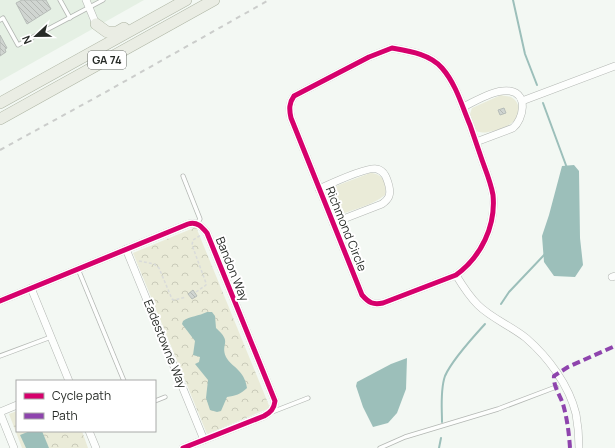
<svg xmlns="http://www.w3.org/2000/svg" width="615" height="448" viewBox="0 0 615 448" font-family="Manrope,sans-serif">
  <defs>
    <pattern id="park-crowns" width="20" height="18" patternUnits="userSpaceOnUse"><rect width="20" height="18" fill="#eaebd8"/><path d="M2 6a3 3 0 1 1 6 0M12 15a3 3 0 1 1 6 0" fill="none" stroke="#c9cab9"/></pattern>
    <pattern id="building-back-hatch" width="6" height="6" patternUnits="userSpaceOnUse"><rect width="6" height="6" fill="#d0d5d1"/><path d="M-1 5l2 2M0 0l6 6M5-1l2 2" fill="none" stroke="#b3b7b3"/></pattern>
  </defs>
  <rect width="100%" height="100%" fill="#f3f8f3"/>
  <polygon fill="#e5f0e4" points="0,0 144,0 0,81"/>
  <g fill="#eaebd8">
    <path d="M 501,95 C 504,96 508,96 511,97 C 520,102 522,114 514,121 C 509,127 483,136 477,131 C 473,128 471,118 470,114 L 472,108 Z"/>
    <path d="M 370,173 C 382,173 388,183 385,195 C 373,205 354,209 340,215 L 335,212 L 327,193 L 331,188 Z"/>
  </g>
  <g fill="url(#park-crowns)">
    <polygon points="196,227 270,408 207,434 133,253"/>
    <polygon points="17,411 17,431 82,431 88,448 22,448 9,414"/>
  </g>
  <g fill="#9cbfba">
    <polygon points="574,165 579,171 580,238 583,265 575,277 554,276 544,262 542,236 549,215 562,166"/>
    <path d="M 207,312 L 212,312 L 215,316 L 216,328 C 233,343 220,343 226,357 C 229,363 235,366 239,371 C 244,376 246,382 247,388 C 241,394 235,396 227,397 L 221,411 L 217,412 L 210,410 L 206,398 L 208,380 L 195,364 L 199,362 L 200,357 L 193,355 L 195,341 L 182,324 L 183,321 C 190,316 199,316 207,312 Z"/>
    <polygon points="407,358 406,389 397,413 388,423 373,427 363,407 356,386 357,382 391,364"/>
    <polygon points="30,431 42,431 49,448 26,448 20,435"/>
  </g>
  <g fill="none" stroke-linecap="round" stroke-linejoin="round">
    <g stroke="#9cbfba" stroke-width="2">
      <polyline points="513,0 525,54 537,85"/>
      <polyline points="543,103 567,168"/>
      <polyline points="501,304 509,292 545,254"/>
      <path d="M 442,422 C 442,408 440,390 445,376 C 451,362 474,336 485,324"/>
      <polyline points="439,448 441,438"/>
    </g>
  </g>
  <g fill="url(#building-back-hatch)" stroke="#b6bcb8">
    <polygon points="22,0 46,0 51,9 27,24 16,3"/>
    <polygon points="0,35 7,48 5,49 6,52 0,56"/>
    <polygon points="504,108 506,113 500,115 498,110"/>
    <polygon points="193,290 197,296 192,299 188,294"/>
  </g>
  <g fill="none" stroke-linecap="round" stroke-linejoin="round">
    <defs>
      <g id="lane">
        <polyline points="60,0 70,18"/>
        <polyline points="0,20 3,18 18,45 103,0"/>
        <polyline points="183,176 200,219 197,224"/>
        <polyline points="78,269 124,381"/>
        <polyline points="0,356 51,337"/>
        <polyline points="155,401 165,397"/>
        <polyline points="272,412 308,398"/>
        <polyline points="380,448 405,437 498,409 556,387"/>
      </g>
      <g id="street">
        <polyline points="86,0 96,24"/>
        <path d="M 392,48 C 409,51 430,54 442,68 C 456,84 462,106 470,125 C 474,137 478,148 482,160 C 486,171 491,183 493,195 C 496,226 481,257 456,275 L 383,303 C 373,305 369,303 362,295 L 291,118 C 289,109 289,103 294,96 L 369,57 Z"/>
        <polyline points="522,101 615,66"/>
        <path d="M 463,107 C 476,101 494,89 510,91 C 529,94 523,120 513,128 L 476,142"/>
        <path d="M 319,189 C 330,184 368,166 377,169 C 385,171 387,179 389,186 C 391,195 389,199 382,204 L 333,223"/>
        <polyline points="126,249 204,440"/>
        <path d="M 456,275 C 462,285 469,296 478,305 C 491,318 511,326 526,338 C 548,357 569,385 576,414 C 578,425 579,437 579,448"/>
        <polyline points="612,277 615,276"/>
        <polyline points="31,288 69,381"/>
        <path d="M 0,301 L 188,224 C 197,221 202,227 207,233 L 275,401 C 274,409 271,412 264,416 L 183,448"/>
        <polyline points="0,412 17,405"/>
        <polyline points="0,413 14,448"/>
        <polyline points="89,431 96,448"/>
      </g>
      <g id="primary">
        <polyline points="96,24 107,32 117,32 124,28"/>
        <polyline points="0,103 186,0"/>
        <polyline points="0,119 214,0"/>
      </g>
    </defs>
    <use href="#lane" stroke="#b3b7b3" stroke-width="5"/>
    <use href="#street" stroke="#b3b7b3" stroke-width="8"/>
    <use href="#primary" stroke="#aeb5a4" stroke-width="12"/>
    <g stroke="#d9dbd9" stroke-width="1.5" stroke-dasharray="3 2" stroke-linecap="butt">
      <polyline points="139,261 154,264 159,268 172,299 174,300 186,297"/>
      <polyline points="196,292 206,285 206,283 192,245 193,240 201,235"/>
    </g>
    <use href="#lane" stroke="#fdfefd" stroke-width="3.5"/>
    <use href="#street" stroke="#fdfefd" stroke-width="7"/>
    <use href="#primary" stroke="#eaede4" stroke-width="11"/>
    <polyline stroke="#cbcdcb" stroke-width="2" stroke-dasharray="5 5" stroke-linecap="butt" points="0,150 104,93 269,0"/>
    <path stroke="#8e44ad" stroke-width="4" stroke-dasharray="8 4" stroke-linecap="butt" d="M 570,448 C 569,433 567,418 563,404 C 560,395 553,386 554,376 L 568,367 L 615,346"/>
    <defs>
      <g id="cycleway">
        <path d="M 392,48 C 409,51 430,54 442,68 C 456,84 462,106 470,125 C 474,137 478,148 482,160 C 486,171 491,183 493,195 C 496,226 481,257 456,275 L 383,303 C 373,305 369,303 362,295 L 291,118 C 289,109 289,103 294,96 L 369,57 Z"/>
        <path d="M 0,301 L 188,224 C 197,221 202,227 207,233 L 275,401 C 274,409 271,412 264,416 L 183,448"/>
      </g>
    </defs>
    <use href="#cycleway" stroke="#fff" stroke-width="8"/>
    <use href="#cycleway" stroke="#d6006c" stroke-width="5"/>
  </g>
  <g text-anchor="middle" stroke-width="4" stroke-linejoin="round" paint-order="stroke">
    <rect fill="#fff" stroke="#686b68" stroke-width="1" x="88" y="51" width="38" height="18" rx="3"/>
    <g font-size="11" font-weight="bold" fill="#272b27">
      <text x="107" y="64">GA 74</text>
    </g>
    <g font-size="12" fill="#272b27" stroke="#fff">
      <text transform="translate(346 229) rotate(68)" y="4">Richmond Circle</text>
      <text transform="translate(232 269) rotate(68)" y="4">Bandon Way</text>
      <text transform="translate(165 344) rotate(68)" y="4">Eadestowne Way</text>
    </g>
  </g>
  <rect x="16" y="380" width="140" height="52" fill="#ffffff" stroke="#a9aaa9"/>
  <rect x="24" y="393" width="20" height="6" fill="#d6006c" stroke="#a9aaa9"/>
  <text x="52" y="400" font-size="12" fill="#272b27">Cycle path</text>
  <rect x="24" y="413" width="20" height="6" fill="#8e44ad" stroke="#a9aaa9"/>
  <text x="52" y="420" font-size="12" fill="#272b27">Path</text>
  <g transform="translate(36 36) rotate(248)" stroke="#ffffff" stroke-width="3" paint-order="stroke">
  <path d="M0-3L7 15L0 10L-7 15Z" fill="#272b27"/>
  <text y="-6" font-size="11" font-weight="bold" text-anchor="middle" fill="#272b27">N</text>
  </g>
</svg>
